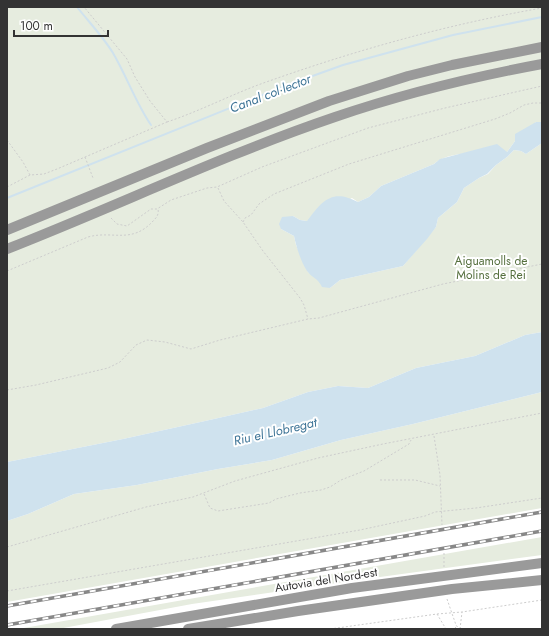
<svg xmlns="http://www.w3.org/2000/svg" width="549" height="636" viewBox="0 0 549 636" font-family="Jost,sans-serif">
  <rect width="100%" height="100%" fill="#fff"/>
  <g fill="#e6ecdf">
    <path d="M 7,7 L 542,7 L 542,122 L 536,122 L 515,141 L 507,152 C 487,153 449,150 434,164 L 381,186 L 369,197 L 358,202 L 352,198 L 307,221 L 300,220 L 293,216 L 281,229 L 294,236 L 296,245 L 308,272 L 330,288 L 340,280 L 403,266 L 436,227 L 438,218 L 457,202 L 464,188 L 479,178 L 488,174 L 496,165 L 507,157 L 514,150 L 521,151 L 526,154 L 542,143 L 542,332 L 525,335 L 475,356 L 416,368 L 368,388 L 338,386 L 308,392 L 263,408 L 205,421 L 123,439 L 7,462 Z"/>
    <polygon points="542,392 542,508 7,602 7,521 28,514 74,494 137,485 218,469 272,460 341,440 413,424"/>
    <polygon points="542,537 542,555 358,580 192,604 58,629 18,629"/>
  </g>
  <g fill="#cfe2ee">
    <path d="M 536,122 L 542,122 L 542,143 L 526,154 L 521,151 L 514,150 L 507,157 L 496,165 L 487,174 L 479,178 L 464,188 L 457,202 L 438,218 L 436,227 L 427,239 L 403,266 L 340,280 L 330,288 L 322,287 C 318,278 312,278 307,271 C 301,262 296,246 294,236 L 281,229 L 279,224 L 282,217 L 293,216 L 300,220 L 307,221 C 322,201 332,188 358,202 L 369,197 L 381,186 L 434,164 L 440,159 L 497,144 L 507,152 L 515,141 L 515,134 Z"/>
    <polygon points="542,332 542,392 413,424 341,440 272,460 218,469 137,485 74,494 28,514 7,521 7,462 123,439 205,421 263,408 308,392 338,386 368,388 416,368 475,356 525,335"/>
  </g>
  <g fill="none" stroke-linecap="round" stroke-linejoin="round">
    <g stroke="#cfe2ee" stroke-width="2">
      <path d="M 77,7 C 89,22 104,38 113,53 C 127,77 136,103 151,125"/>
      <polyline points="7,198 282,87 343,65 453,35 542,17"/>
    </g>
    <g stroke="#cdcdcd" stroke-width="1" stroke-dasharray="2 2" stroke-linecap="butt">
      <path d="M 167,122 C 203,110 236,92 272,80 C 360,49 450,24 542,8"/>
      <polyline points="7,140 23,162 30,175"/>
      <polyline points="85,157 93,178"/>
      <polyline points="7,187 30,175 44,174 57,169 167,122 150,101 135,77 127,59 84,7"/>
      <polyline points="218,188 224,201 243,222 263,251 300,298 304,305 308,319"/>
      <polyline points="111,218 117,224 127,226 151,209 157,209 171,200 207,188 217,187 262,167 368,128 445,108 542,86"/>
      <polyline points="243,222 245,218 251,215 259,204 274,194 349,164 495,119 510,113 524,105 533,103 542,103"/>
      <path d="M 7,271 L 88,237 C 113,230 132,245 154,220 C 157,217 159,214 158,209"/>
      <polyline points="7,390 36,385 108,368 120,362 136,345 147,340 165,342 191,349 220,340 308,319 319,318 443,284 542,264"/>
      <polyline points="434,436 440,475 442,525"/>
      <polyline points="380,480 415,480 440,486"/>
      <polyline points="204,494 210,508 218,511 269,503 276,499 300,493 321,490 330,487 341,480 364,471 409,444 411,440"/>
      <polyline points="7,547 146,507 193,497 235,481 318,458 383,444 542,413"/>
      <polyline points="444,553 444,567"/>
      <polyline points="7,591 360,530 425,516 435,512 476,508 542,498"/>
      <polyline points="447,599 456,625 459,629"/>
      <polyline points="437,614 462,612"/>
      <polyline points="330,629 437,614 446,629"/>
      <polyline points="455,629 456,626"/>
      <polyline points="460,629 462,612 542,600"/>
    </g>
    <g stroke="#9a9a9a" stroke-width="10">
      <polyline points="7,230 207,148 329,101 408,76 452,65 542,47"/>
      <path d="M 7,249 C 117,206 223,155 335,117 C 402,94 472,77 542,64"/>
      <polyline points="116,629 352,588 542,563"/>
      <polyline points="188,629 298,611 452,589 542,580"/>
    </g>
    <defs>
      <g id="rail">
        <polyline points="7,606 542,512"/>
        <polyline points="7,625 542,531"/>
      </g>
    </defs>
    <use href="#rail" stroke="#888" stroke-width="3.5"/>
    <use href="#rail" stroke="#fff" stroke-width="2" stroke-dasharray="6" stroke-linecap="butt"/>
  </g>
  <g text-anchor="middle" stroke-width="4" stroke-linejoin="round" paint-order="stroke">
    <g font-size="12" fill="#56703f" stroke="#fff">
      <text x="491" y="265">Aiguamolls de<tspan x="491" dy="14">Molins de Rei</tspan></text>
    </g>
    <g font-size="12" fill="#333" stroke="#fff">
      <text transform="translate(326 580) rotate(-9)" y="4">Autovia del Nord-est</text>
    </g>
    <g font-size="13" font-style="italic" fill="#3f7597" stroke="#fff">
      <text transform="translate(270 93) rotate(-21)" y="5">Canal col·lector</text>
      <text transform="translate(275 431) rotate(-13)" y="5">Riu el Llobregat</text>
    </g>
  </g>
  <rect width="549" height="636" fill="none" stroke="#333333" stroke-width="16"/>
  <path d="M14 30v6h94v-6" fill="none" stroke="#333333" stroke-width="2"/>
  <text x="20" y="30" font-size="12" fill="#333333" stroke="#ffffff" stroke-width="3" paint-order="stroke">100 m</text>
</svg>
